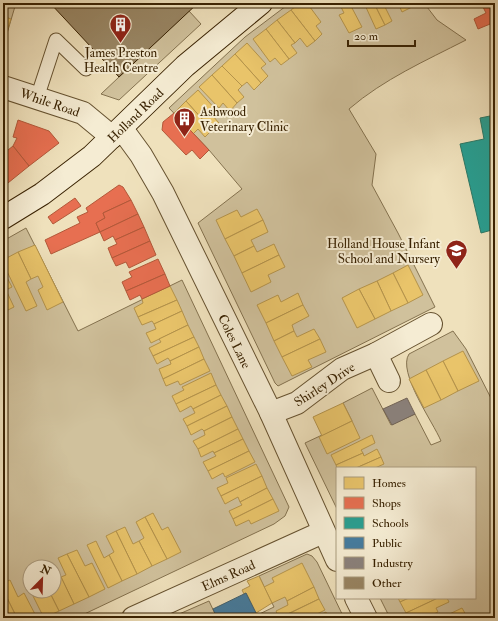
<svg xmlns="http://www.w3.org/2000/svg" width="498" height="621" viewBox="0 0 498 621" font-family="'IM FELL Double Pica',serif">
  <rect width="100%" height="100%" fill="#efe1bc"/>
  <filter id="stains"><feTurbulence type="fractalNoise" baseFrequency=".005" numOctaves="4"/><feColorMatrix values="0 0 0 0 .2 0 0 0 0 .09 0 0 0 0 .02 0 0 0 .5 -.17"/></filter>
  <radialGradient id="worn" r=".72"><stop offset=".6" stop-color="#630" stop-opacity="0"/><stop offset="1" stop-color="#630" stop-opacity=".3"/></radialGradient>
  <g fill="#d0c19c" stroke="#84724f" fill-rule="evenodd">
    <polygon points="3,3 16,3 3,47"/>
    <path d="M 290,3 L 424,3 L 437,20 L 466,40 C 425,61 384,79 349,109 L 376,154 L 372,185 L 398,233 L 435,307 L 278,386 L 275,383 L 198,223 L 242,189 L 209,150 L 169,108 L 245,37 Z"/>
    <polygon points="189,11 201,24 119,100 101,94"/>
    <path d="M 26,228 L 78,331 L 182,280 L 289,507 L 285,516 L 274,524 L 76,618 L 3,618 L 3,241 ZM 30,567 L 54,567 L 54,591 L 30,591 Z"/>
    <path d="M 453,331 L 466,349 L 495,406 L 495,618 L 390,618 L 380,598 L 475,598 L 475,468 L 337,468 L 337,509 L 305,443 L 352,421 L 343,403 L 372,388 L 391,425 L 415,414 L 431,445 L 441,441 C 433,422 397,372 409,354 Z"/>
    <polygon points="307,554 312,556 317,562 344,618 251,618 274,607 259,576"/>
    <polygon points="209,601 217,618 170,618"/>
  </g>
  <g fill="#e9c46a" stroke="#b4934b">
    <polygon points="300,3 307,3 321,22 316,26 322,34 315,41 291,10"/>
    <polygon points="339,3 359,3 360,5 352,8 362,27 349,33 339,15 344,13"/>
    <polygon points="359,3 374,3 385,25 376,29 364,3 360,5"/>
    <polygon points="374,3 383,3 392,21 385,25"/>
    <polygon points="398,3 408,3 410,8 402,12"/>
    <polygon points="408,3 417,3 417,4 410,8"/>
    <polygon points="291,10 315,41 307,47 300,38 295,43 277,20"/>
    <polygon points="3,16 11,19 3,44"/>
    <polygon points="277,20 295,43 291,45 297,53 289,59 266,29"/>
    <polygon points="266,29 289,59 281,65 275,58 270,62 253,39"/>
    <polygon points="247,43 266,64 261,68 268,76 261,83 235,54"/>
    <polygon points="235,54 261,83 254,90 247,82 242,86 222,66"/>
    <polygon points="222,66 242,86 238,90 244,97 237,103 212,75"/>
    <polygon points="212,75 237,103 230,111 223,103 219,108 199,87"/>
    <polygon points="198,90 217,111 212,115 219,123 212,130 186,101"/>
    <polygon points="186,101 212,130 205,137 198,129 193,134 174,113"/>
    <polygon points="257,209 263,220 225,239 216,220 237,210 241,217"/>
    <polygon points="263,220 268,232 251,240 254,246 234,256 225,239"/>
    <polygon points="274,244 279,255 242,273 234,256 254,246 257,252"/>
    <polygon points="35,245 63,302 47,310 38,290 43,287 38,276 31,279 18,252"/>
    <polygon points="18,252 31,279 26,282 37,306 26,311 3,263 3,260"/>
    <polygon points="279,255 285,267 268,275 271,282 251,292 242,273"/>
    <polygon points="408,265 423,295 408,303 393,273"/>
    <polygon points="3,270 12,287 6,290 14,307 4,312"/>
    <polygon points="393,273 408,303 391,311 377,281"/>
    <polygon points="377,281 391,311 375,319 359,289"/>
    <polygon points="170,286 177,300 138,317 134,308 143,303 142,299"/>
    <polygon points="359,289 375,319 357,328 342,298"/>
    <polygon points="298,293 303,305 266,323 257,305 278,295 281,302"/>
    <polygon points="177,300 182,311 154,324 152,321 142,325 138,317"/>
    <polygon points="303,305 309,316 292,325 294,331 274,341 266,323"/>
    <polygon points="182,311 188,325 151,343 146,333 156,329 154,324"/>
    <polygon points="188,325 194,337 153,356 149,348 161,342 159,339"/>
    <polygon points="314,329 320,339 282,357 274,341 294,331 297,337"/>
    <polygon points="194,337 199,347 170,361 168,358 157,364 153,356"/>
    <polygon points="320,339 326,352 308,360 312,367 292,376 282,357"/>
    <polygon points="199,347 204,359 163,379 159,369 171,364 170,361"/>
    <polygon points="463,351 479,381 458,391 443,361"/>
    <polygon points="204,359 210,371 180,385 178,381 166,386 163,379"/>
    <polygon points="443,361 458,391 441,400 426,370"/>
    <polygon points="426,370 441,400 424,408 409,379"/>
    <polygon points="211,373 216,385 176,404 172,396 184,390 182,387"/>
    <polygon points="216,385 221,395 193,409 191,406 180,412 176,404"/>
    <polygon points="221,395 227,406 187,426 183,419 195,413 193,409"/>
    <polygon points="343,403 352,421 322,436 313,417"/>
    <polygon points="227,406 232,417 204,431 202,429 191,435 187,426"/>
    <polygon points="232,417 238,429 198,449 193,441 205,435 204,431"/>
    <polygon points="352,421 360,438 327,454 319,437"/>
    <polygon points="238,429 243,439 214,453 213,451 201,457 198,449"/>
    <polygon points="372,435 375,443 361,450 363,453 336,465 331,455"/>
    <polygon points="243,439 249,451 208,471 203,462 216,456 214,453"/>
    <polygon points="377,449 381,457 356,468 337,468 336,465 363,453 364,456"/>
    <polygon points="249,451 255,462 225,477 223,473 212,479 208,471"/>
    <polygon points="381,457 384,464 375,468 356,468"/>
    <polygon points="256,464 262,476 221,496 217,488 228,483 226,478"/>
    <polygon points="262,476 267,488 240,502 238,497 225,504 221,496"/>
    <polygon points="267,488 273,499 233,519 229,511 242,505 240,502"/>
    <polygon points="273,499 279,511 251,524 249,520 236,526 233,519"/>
    <polygon points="153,513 162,530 168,527 181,552 167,559 145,517"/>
    <polygon points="145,517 167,559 152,566 139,541 144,538 136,522"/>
    <polygon points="125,527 133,544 139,541 152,566 137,574 116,531"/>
    <polygon points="116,531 137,574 122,581 109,555 114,552 106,536"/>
    <polygon points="96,541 104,558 109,555 122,581 108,588 87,545"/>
    <polygon points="77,550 85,566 92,563 105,589 89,597 67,554"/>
    <polygon points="67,554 89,597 74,604 61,577 66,575 58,558"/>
    <polygon points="302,563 314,587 287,601 285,597 272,603 264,587 274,582 272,578"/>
    <polygon points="259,576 272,603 256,613 246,593 244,594 242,590 250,586 247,581"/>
    <polygon points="61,577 74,604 59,611 49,591 54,591 54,578 55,580"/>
    <polygon points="10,580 18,597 24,593 37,618 17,618 3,590 3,583"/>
    <polygon points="314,587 319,599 279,618 276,611 288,605 287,601"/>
    <polygon points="3,590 17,618 3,618"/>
    <polygon points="33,591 49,591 59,611 44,618 31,592"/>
    <polygon points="398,598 409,598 400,602"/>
    <polygon points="409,598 438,598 406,613 400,602"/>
    <polygon points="438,598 447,598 449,602 436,608 438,612 425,618 408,618 406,613"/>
    <polygon points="319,599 325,610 309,618 280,618"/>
    <polygon points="462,608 466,615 459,618 429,618 440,613 441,618"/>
    <polygon points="326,612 328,618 314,618"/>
  </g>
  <g fill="#e76f51" stroke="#b35839">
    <polygon points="481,3 495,3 495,22 478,29 474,19 486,13"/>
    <polygon points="174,113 209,150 200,159 192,150 186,155 162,130 163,122"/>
    <polygon points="18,120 49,131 59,143 29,166 13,146 17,138 13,137"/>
    <polygon points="13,146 29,166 3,187 3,154"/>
    <polygon points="119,185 123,187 131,200 103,213 105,218 96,223 100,232 51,254 45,240 80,223 77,217 88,212 86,208"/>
    <polygon points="75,198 81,206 53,224 48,217"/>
    <polygon points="131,200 138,214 100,232 96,223 105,218 103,213"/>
    <polygon points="138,214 144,227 115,240 113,236 104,241 100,232"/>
    <polygon points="144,227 150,241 112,258 108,248 117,244 115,240"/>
    <polygon points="150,241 156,255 129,268 126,262 116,266 112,258"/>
    <polygon points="158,259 165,274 126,291 122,282 132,277 129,272"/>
    <polygon points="165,274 170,286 142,299 140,295 130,300 126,291"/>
  </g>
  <polygon fill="#2a9d8f" stroke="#2e7865" points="495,115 495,242 492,230 481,233 460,144 484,139 480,118"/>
  <polygon fill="#457b9d" stroke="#41606e" points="246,593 256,613 245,618 217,618 213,609"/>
  <polygon fill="#8a817c" stroke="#726457" points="407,398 415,414 392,425 383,409"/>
  <polygon fill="#988563" stroke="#392202" points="50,3 198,3 119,77"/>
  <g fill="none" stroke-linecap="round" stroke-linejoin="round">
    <defs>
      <polyline id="lane" points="37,98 56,40 86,69"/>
      <g id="street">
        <polyline points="3,87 83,113 112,137"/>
        <polyline points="122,129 141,155 163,193 271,413 337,560"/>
        <polyline points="376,354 389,381"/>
        <polyline points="271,413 297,403 342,369 376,354 431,324"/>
        <polyline points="356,598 366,618"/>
        <polyline points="133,618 323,532"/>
      </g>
      <polyline id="secondary" points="3,218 42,194 92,156 185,66 261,3"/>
    </defs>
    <use href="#lane" stroke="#665230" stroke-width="15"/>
    <use href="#street" stroke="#665230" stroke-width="24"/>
    <use href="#secondary" stroke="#392202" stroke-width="24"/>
    <use href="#lane" stroke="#f5ecd3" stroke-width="13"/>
    <use href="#street" stroke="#f5ecd3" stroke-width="22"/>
    <use href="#secondary" stroke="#f5ecd3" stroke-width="22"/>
  </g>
  <defs>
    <symbol id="building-pin" viewBox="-11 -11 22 30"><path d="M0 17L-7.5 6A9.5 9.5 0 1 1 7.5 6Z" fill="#8f2418" stroke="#f5ecd3"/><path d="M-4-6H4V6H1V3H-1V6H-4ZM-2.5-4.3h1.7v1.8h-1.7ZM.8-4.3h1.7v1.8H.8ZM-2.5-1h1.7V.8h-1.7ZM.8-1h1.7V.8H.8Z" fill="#fff"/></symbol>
    <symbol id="school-pin" viewBox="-11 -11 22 30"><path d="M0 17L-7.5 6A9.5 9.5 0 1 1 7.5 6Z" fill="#8f2418" stroke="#f5ecd3"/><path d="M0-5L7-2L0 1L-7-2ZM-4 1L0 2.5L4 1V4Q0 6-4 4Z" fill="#fff"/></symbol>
  </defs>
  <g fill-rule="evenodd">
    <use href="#building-pin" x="108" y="12" width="25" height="34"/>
    <use href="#building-pin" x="172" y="106" width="25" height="34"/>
    <use href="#school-pin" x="444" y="238" width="25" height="34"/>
  </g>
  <g text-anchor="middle" stroke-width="4" stroke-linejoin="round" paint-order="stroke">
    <g font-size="13" fill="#392202" stroke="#f5ecd3">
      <text x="121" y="57">James Preston<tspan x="121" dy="15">Health Centre</tspan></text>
      <text x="200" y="116" text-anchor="start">Ashwood<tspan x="200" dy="15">Veterinary Clinic</tspan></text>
      <text x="440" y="248" text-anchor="end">Holland House Infant<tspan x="440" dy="15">School and Nursery</tspan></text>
    </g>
    <g font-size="13" fill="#392202" stroke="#f5ecd3">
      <text transform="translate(50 102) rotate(19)" y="5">While Road</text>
      <text transform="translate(135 115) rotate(-44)" y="5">Holland Road</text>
      <text transform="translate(235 341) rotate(64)" y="5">Coles Lane</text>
      <text transform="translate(324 384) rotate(-33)" y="5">Shirley Drive</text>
      <text transform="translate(228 575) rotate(-24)" y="5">Elms Road</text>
    </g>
  </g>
  <rect width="498" height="621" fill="none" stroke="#efe1bc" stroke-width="16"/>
  <rect x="4" y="4" width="490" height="613" fill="none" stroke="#392202" stroke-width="2"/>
  <rect x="8" y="8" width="482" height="605" fill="none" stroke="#392202"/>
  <rect x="336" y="467" width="140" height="132" fill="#f5ecd3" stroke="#aa9b7f"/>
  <rect x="344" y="477" width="20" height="12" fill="#e9c46a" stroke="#aa9b7f"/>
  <text x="372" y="487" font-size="12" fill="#392202">Homes</text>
  <rect x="344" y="497" width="20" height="12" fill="#e76f51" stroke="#aa9b7f"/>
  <text x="372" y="507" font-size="12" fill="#392202">Shops</text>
  <rect x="344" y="517" width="20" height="12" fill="#2a9d8f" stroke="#aa9b7f"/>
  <text x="372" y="527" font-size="12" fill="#392202">Schools</text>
  <rect x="344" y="537" width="20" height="12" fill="#457b9d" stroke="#aa9b7f"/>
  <text x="372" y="547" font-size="12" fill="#392202">Public</text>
  <rect x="344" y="557" width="20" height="12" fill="#8a817c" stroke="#aa9b7f"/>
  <text x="372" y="567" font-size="12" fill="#392202">Industry</text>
  <rect x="344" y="577" width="20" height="12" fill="#988563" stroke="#aa9b7f"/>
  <text x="372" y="587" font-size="12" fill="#392202">Other</text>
  <g transform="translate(42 579) rotate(23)"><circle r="19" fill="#f5ecd3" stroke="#aa9b7f"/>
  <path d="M0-3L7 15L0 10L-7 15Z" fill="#8f2418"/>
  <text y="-6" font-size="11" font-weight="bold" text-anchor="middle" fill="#392202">N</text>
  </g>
  <path d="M348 40v6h67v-6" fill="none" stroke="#392202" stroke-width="2"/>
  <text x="354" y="40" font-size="12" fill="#392202" stroke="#f5ecd3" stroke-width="3" paint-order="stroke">20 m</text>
  <rect width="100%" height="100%" filter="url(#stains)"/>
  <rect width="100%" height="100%" fill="url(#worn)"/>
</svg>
